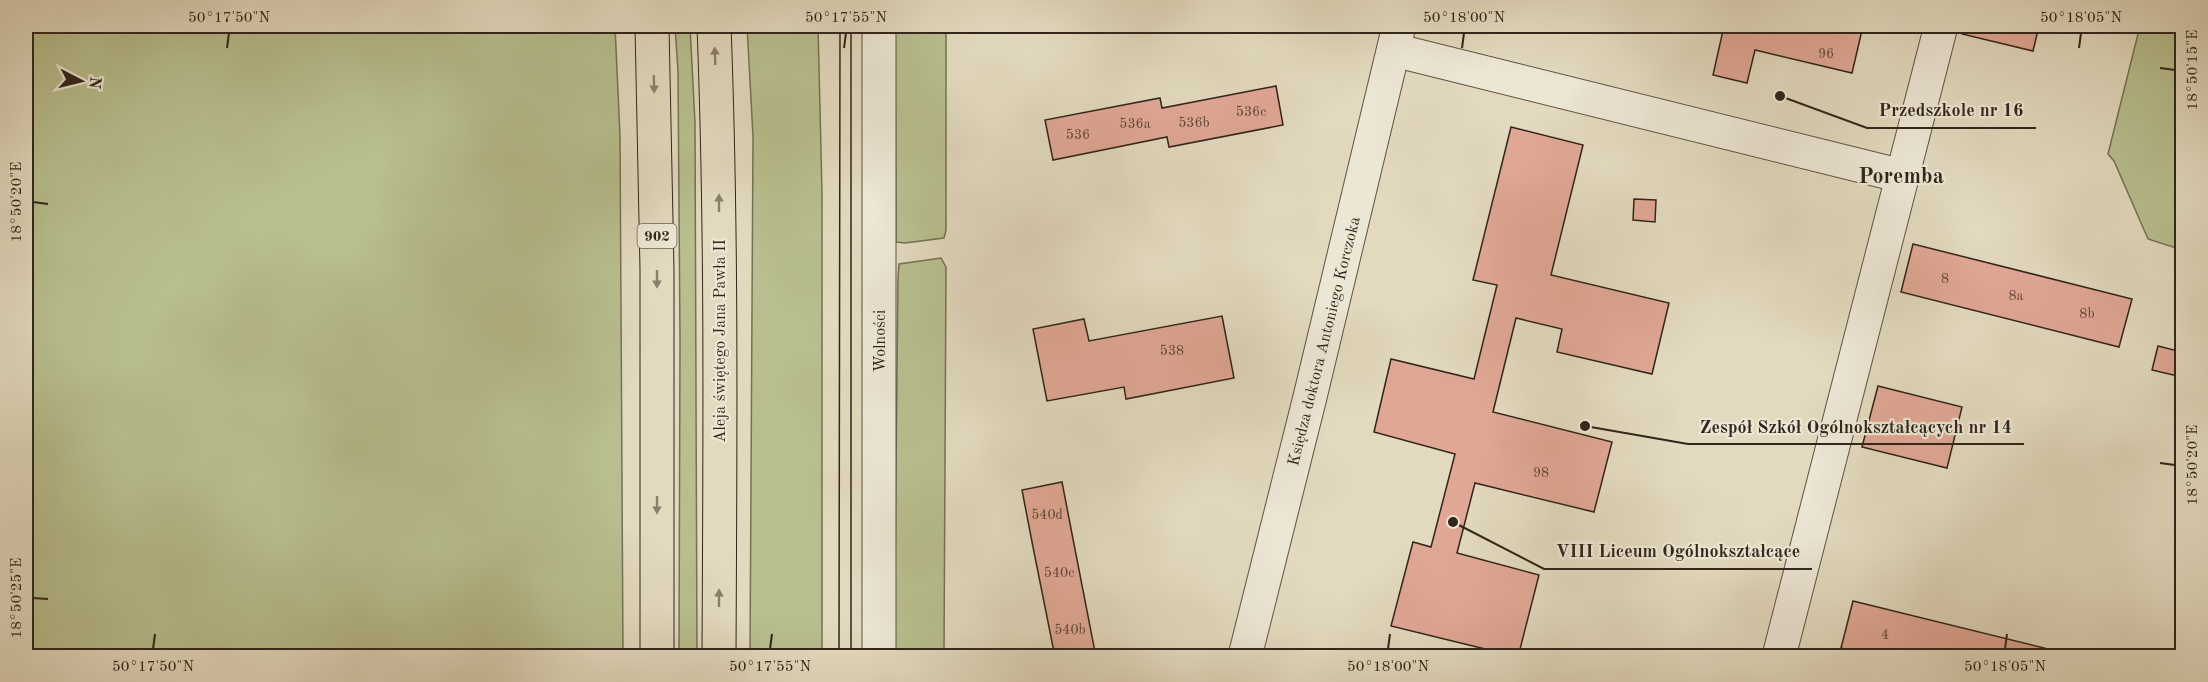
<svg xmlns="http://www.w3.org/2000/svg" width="2208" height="682" viewBox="0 0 2208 682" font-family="'Old Standard TT',serif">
  <rect width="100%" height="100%" fill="#e2d9be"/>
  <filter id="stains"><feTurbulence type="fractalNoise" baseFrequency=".00333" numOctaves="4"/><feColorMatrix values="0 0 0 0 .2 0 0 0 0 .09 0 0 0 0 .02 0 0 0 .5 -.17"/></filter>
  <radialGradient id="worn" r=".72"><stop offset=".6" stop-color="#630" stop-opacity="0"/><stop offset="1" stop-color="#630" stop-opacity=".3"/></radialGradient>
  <g fill="#b8be8e" stroke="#747254" stroke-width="1.5">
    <polygon points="26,26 615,26 620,136 623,656 26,656"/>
    <polygon points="675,26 690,26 695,123 697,656 679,656 680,340 678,71"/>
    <polygon points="747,26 818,26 822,193 822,656 750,656 753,136"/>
    <polygon points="895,26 946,26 946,230 944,238 905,243 896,242"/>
    <polygon points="2140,26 2182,26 2182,250 2148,239 2114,161 2108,154"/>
    <polygon points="941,258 946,267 944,656 894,656 898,279 899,264"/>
  </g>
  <g fill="#e0a795" stroke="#31251a" stroke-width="1.5">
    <polygon points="1724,26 1766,26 1799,33 1801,26 1863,26 1852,73 1755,50 1747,83 1713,75"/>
    <polygon points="1963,26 2039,26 2033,51 1962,34"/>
    <polygon points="1276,86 1283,125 1169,147 1167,137 1053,160 1045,120 1160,98 1162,108"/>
    <polygon points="1511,127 1583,145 1551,275 1669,303 1652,374 1557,352 1562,329 1516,318 1493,412 1612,442 1594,512 1475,483 1457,553 1539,575 1518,657 1391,626 1413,542 1431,547 1455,454 1374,432 1391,359 1474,379 1497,285 1473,280"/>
    <polygon points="1634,199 1656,200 1655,222 1633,220"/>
    <polygon points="1913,244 2132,299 2119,347 1901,292"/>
    <polygon points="1222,316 1234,378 1126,399 1124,387 1047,401 1033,329 1084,319 1089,341"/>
    <polygon points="2158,346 2182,352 2182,377 2152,370"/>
    <polygon points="1878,386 1962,407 1947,468 1862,447"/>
    <polygon points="1062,482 1073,539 1096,657 1055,657 1033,547 1022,490"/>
    <polygon points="1853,601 2048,649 2047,657 1873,657 1841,648"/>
  </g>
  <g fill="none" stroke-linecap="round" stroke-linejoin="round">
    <defs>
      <g id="minor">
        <polyline points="879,26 879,656"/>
        <polyline points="1394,50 1902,176"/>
        <polyline points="1245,656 1310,397 1399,26"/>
        <polyline points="1779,656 1941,26"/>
      </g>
      <g id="major">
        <polyline points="652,26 657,270 657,656"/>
        <path d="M 714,26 C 722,236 720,446 719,656"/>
      </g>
    </defs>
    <use href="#minor" stroke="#5d5243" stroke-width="35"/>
    <use href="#major" stroke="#31251a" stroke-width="35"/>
    <use href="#minor" stroke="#ece6d5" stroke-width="33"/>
    <use href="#major" stroke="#e2d9be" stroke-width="33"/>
    <g stroke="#31251a" stroke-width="1.5">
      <polyline points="839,656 840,26"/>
      <polyline points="851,656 851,26"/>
    </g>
  </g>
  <defs><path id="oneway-solid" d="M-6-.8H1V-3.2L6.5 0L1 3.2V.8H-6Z" transform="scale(1.5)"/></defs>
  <g fill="#8a7f6c">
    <use href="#oneway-solid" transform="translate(715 56) rotate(-92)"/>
    <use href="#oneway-solid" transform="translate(654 84) rotate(89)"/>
    <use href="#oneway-solid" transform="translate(719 203) rotate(-90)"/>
    <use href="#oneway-solid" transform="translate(657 279) rotate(90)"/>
    <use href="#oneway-solid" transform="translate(657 505) rotate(90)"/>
    <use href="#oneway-solid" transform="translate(719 598) rotate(-90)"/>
  </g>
  <path fill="none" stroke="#31251a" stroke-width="2" d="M 227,48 L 229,33M 844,48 L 846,33M 1462,48 L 1464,33M 2079,48 L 2081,33M 2160,68 L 2175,70M 33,202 L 48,204M 2160,463 L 2175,465M 33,598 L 48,599M 153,649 L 155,634M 770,649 L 772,634M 1388,649 L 1390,634M 2005,649 L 2007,634"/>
  <g text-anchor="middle" stroke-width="4.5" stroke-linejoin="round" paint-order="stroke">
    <g font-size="14" fill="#5d4639">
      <text x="1826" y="58">96</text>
      <text x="1251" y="116">536c</text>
      <text x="1194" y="127">536b</text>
      <text x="1135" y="128">536a</text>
      <text x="1078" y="139">536</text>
      <text x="1945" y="283">8</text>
      <text x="2016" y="300">8a</text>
      <text x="2087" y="318">8b</text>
      <text x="1172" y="355">538</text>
      <text x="1541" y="477">98</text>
      <text x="1047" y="519">540d</text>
      <text x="1059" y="577">540c</text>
      <text x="1070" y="634">540b</text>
      <text x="1885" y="639">4</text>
    </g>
    <rect fill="#ece6d5" stroke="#695f52" stroke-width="1.5" x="637.5" y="224" width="39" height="24" rx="4.5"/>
    <g font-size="15" font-weight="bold" fill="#31251a">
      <text x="657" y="241">902</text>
    </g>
    <g font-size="16" fill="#31251a" stroke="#ece6d5">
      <text transform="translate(719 341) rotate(-90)" y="6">Aleja świętego Jana Pawła II</text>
      <text transform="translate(879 341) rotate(-90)" y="6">Wolności</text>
      <text transform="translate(1323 341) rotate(-76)" y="6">Księdza doktora Antoniego Korczoka</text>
    </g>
    <g font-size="22" font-weight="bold" fill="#31251a" stroke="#ece6d5">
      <text x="1901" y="183">Poremba</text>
    </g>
  </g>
  <path fill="none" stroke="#31251a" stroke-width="2" d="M1780 96L1867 128H2036M1585 426L1688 444H2024M1453 522L1544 569H1812"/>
  <g fill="#31251a" stroke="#ece6d5" stroke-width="2">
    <circle cx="1780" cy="96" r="6"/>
    <circle cx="1585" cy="426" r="6"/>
    <circle cx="1453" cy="522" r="6"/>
  </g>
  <g font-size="18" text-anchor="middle" font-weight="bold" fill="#31251a" stroke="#ece6d5" stroke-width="4.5" stroke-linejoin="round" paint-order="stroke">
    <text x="1951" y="116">Przedszkole nr 16</text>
    <text x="1856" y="433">Zespół Szkół Ogólnokształcących nr 14</text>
    <text x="1678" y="557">VIII Liceum Ogólnokształcące</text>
  </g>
  <rect width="2208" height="682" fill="none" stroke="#e2d9be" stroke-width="66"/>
  <g transform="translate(81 81) rotate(97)" stroke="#ece6d5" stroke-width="4.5" paint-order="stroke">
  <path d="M0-4.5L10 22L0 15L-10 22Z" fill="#31251a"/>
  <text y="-9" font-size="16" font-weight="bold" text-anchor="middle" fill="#31251a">N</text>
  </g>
  <rect x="33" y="33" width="2142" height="616" fill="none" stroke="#31251a" stroke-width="2"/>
  <g font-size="15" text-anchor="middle" fill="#31251a">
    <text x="229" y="22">50°17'50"N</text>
    <text x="846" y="22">50°17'55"N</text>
    <text x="1464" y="22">50°18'00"N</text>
    <text x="2081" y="22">50°18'05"N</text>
    <text transform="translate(2192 70) rotate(-90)" y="5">18°50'15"E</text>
    <text transform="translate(16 202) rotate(-90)" y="5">18°50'20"E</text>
    <text transform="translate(2192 465) rotate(-90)" y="5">18°50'20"E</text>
    <text transform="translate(16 598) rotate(-90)" y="5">18°50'25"E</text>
    <text x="153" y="671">50°17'50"N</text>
    <text x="770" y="671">50°17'55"N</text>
    <text x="1388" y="671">50°18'00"N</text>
    <text x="2005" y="671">50°18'05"N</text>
  </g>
  <rect width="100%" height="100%" filter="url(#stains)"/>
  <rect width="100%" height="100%" fill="url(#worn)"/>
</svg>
